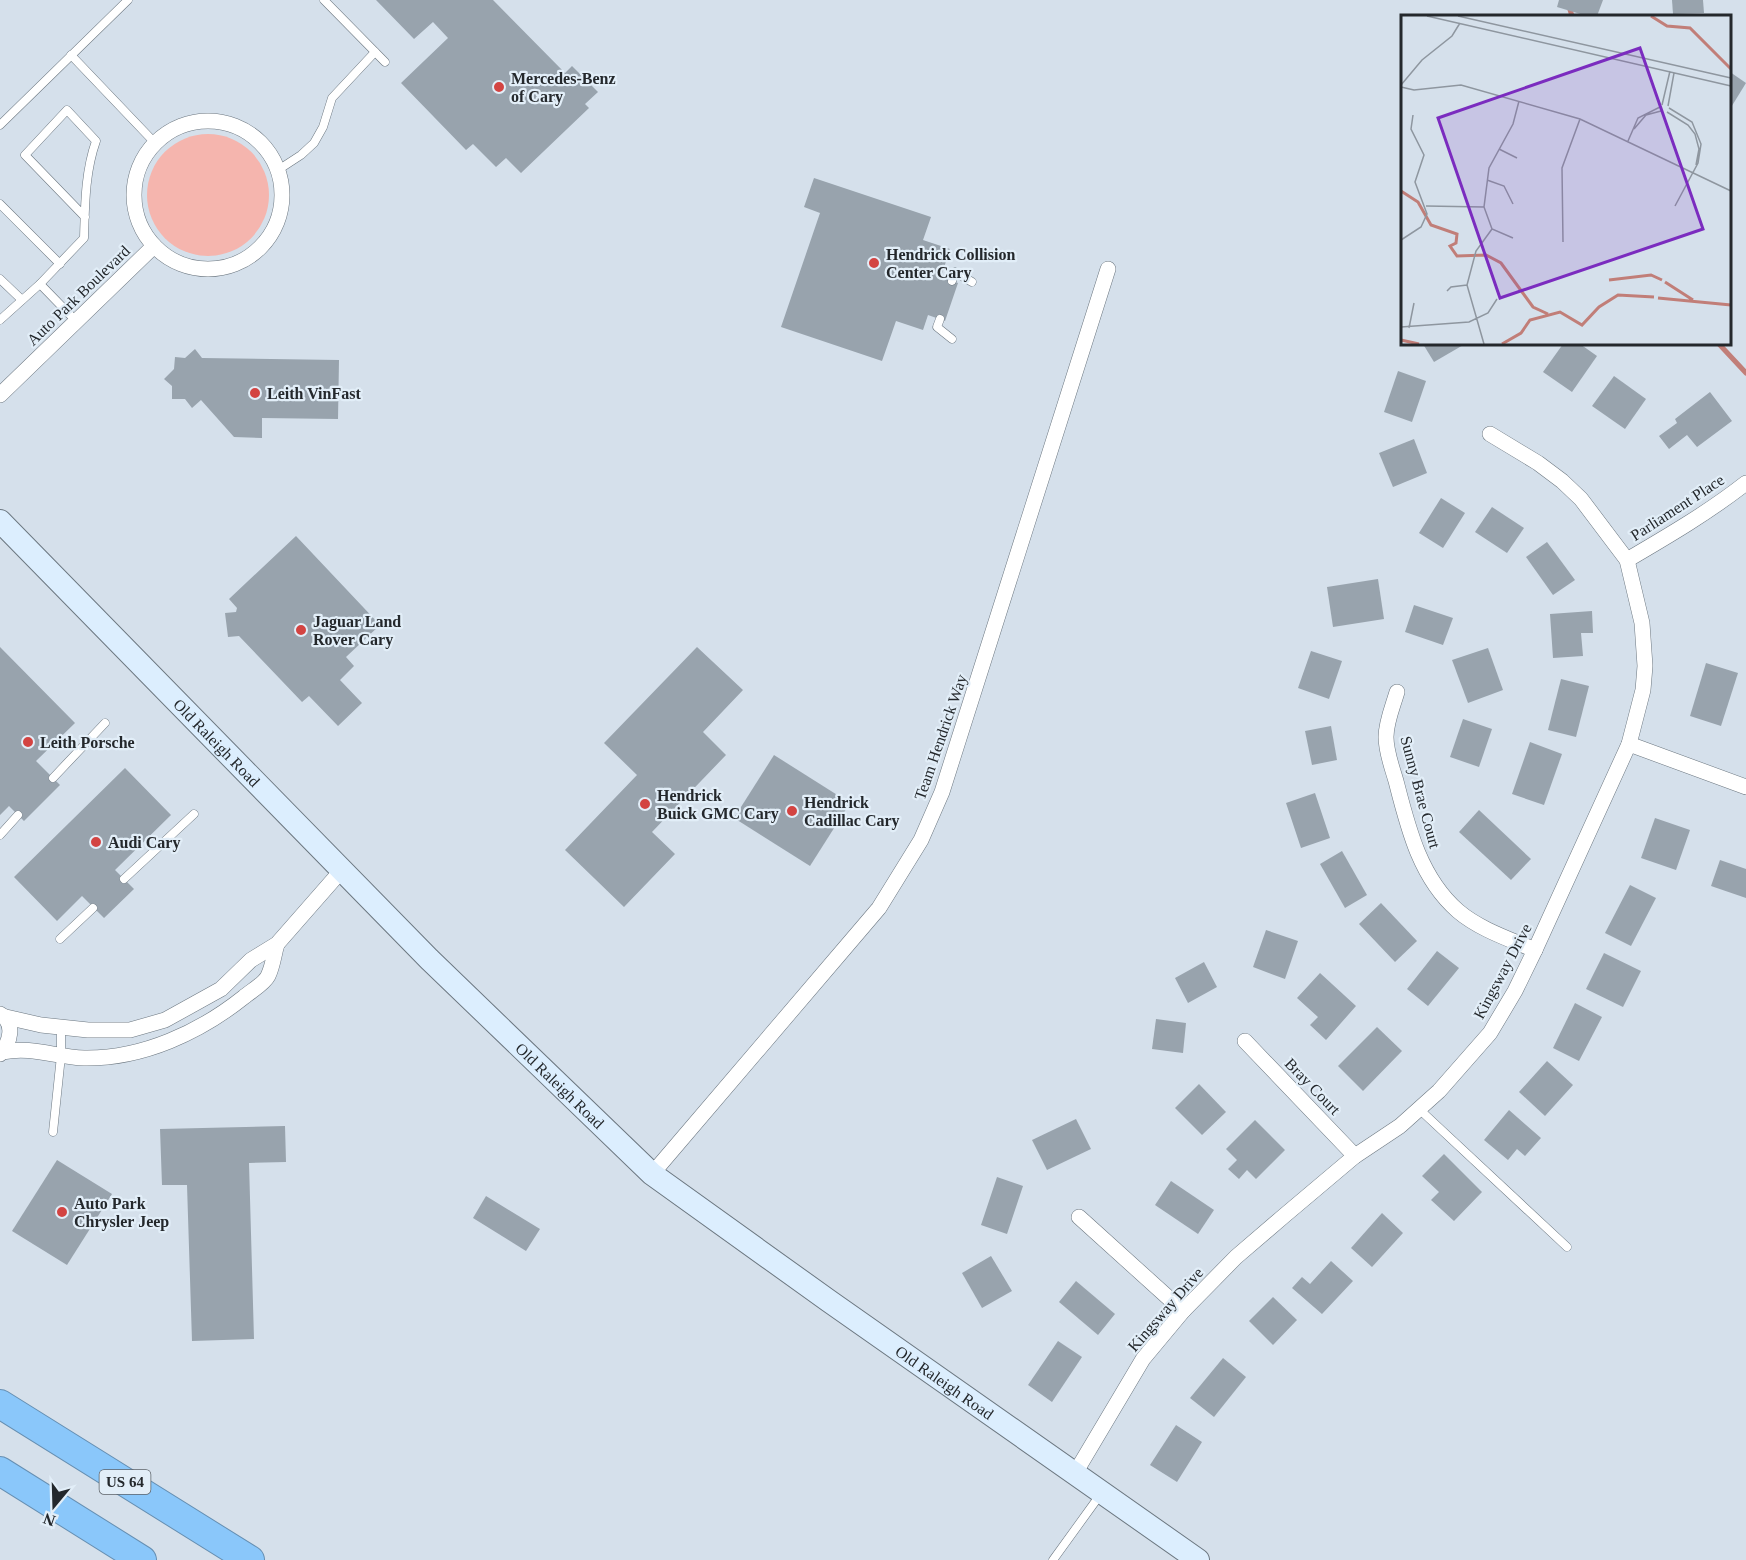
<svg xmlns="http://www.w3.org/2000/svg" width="1746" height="1560" viewBox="0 0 1746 1560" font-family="'Times New Roman',serif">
  <rect width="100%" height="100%" fill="#d5e0eb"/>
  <circle fill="#f5b5ae" cx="208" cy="195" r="61"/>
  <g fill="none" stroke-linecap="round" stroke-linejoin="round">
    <g stroke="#c17e78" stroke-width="5">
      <polyline points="1567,0 1572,16"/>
      <polyline points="1719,344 1746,373"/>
    </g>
  </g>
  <g fill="#98a3ad">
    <polygon points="376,0 493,0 565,73 572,66 598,92 585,104 589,108 521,173 506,158 496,167 473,144 466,150 401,83 448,38 433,22 414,39"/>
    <polygon points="1559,0 1603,0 1597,16 1587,16 1557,7"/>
    <polygon points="1672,0 1703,0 1704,13 1673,14"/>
    <polygon points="1730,72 1746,83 1730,109"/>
    <polygon points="814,178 931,217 923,240 950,249 941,277 958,283 945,321 928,315 923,330 896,321 882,361 781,327 820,213 804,207"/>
    <polygon points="1423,344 1465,344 1434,362"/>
    <polygon points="1563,344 1580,344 1597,356 1572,392 1543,372"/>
    <polygon points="195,349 202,358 339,360 338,419 262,418 262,438 234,437 201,400 192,408 185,399 172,399 172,386 164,379 174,369 175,357 185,358"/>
    <polygon points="1398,371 1426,381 1412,422 1384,412"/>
    <polygon points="1614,376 1646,399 1625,429 1592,406"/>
    <polygon points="1710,392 1732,421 1697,447 1687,435 1669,449 1659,436 1677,423 1675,419"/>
    <polygon points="1414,439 1427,473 1393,487 1379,453"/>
    <polygon points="1441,498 1465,513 1443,548 1419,533"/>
    <polygon points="1492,507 1524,528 1507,553 1475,532"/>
    <polygon points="296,536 380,625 346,657 354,666 340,680 362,703 338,726 309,696 302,702 239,636 228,637 225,613 236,612 237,608 229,599"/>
    <polygon points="1547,542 1575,580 1553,595 1526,557"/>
    <polygon points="1378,579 1384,619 1333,627 1327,587"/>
    <polygon points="1414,605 1453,618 1443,645 1405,632"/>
    <polygon points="1592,611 1593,633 1581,633 1583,656 1553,658 1550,614"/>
    <polygon points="0,647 75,723 36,761 60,785 24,821 9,806 0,815"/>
    <polygon points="697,647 743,690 703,732 726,755 652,832 675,854 624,907 565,850 637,775 604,743"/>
    <polygon points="1488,648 1503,690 1468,703 1452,660"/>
    <polygon points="1311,651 1342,661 1329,699 1298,688"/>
    <polygon points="1706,663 1738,673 1721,726 1690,716"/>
    <polygon points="1561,679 1589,686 1576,737 1548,730"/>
    <polygon points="1463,719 1492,729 1479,767 1450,757"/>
    <polygon points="1331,726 1337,760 1312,765 1305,731"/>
    <polygon points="1530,742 1562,754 1544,805 1512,794"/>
    <polygon points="774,755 850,803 810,866 734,818"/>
    <polygon points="125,768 171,815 115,870 134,889 104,918 82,896 57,921 14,877"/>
    <polygon points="1315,793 1330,838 1301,848 1286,803"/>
    <polygon points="1479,810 1531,859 1511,880 1459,832"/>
    <polygon points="1655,818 1690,830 1676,870 1641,858"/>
    <polygon points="1342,851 1367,895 1345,908 1320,864"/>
    <polygon points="1720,860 1746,869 1746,898 1711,886"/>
    <polygon points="1630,885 1656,898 1631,946 1605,933"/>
    <polygon points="1381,903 1417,941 1395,962 1359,924"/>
    <polygon points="1266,930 1298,941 1285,979 1253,967"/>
    <polygon points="1437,951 1459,968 1428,1006 1407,989"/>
    <polygon points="1604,953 1641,971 1623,1007 1586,989"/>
    <polygon points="1204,962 1217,987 1188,1003 1175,978"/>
    <polygon points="1320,973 1356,1006 1326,1040 1310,1025 1318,1017 1297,998"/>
    <polygon points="1575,1003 1602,1017 1579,1061 1553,1048"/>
    <polygon points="1156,1019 1186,1023 1183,1053 1152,1049"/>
    <polygon points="1377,1027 1402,1051 1363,1091 1338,1066"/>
    <polygon points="1547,1061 1573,1085 1545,1116 1519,1092"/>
    <polygon points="1199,1084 1226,1112 1202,1135 1175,1108"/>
    <polygon points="1509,1110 1541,1138 1525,1156 1517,1149 1508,1160 1484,1140"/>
    <polygon points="1076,1119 1091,1149 1047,1170 1032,1140"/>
    <polygon points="1255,1120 1285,1150 1256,1179 1247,1170 1239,1179 1228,1169 1237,1160 1226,1149"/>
    <polygon points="285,1126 286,1162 249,1163 254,1339 192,1341 187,1185 162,1185 160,1129"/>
    <polygon points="1444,1154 1482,1192 1454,1221 1431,1200 1439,1192 1422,1176"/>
    <polygon points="57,1160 112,1194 67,1265 12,1231"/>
    <polygon points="997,1177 1023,1186 1007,1234 981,1225"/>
    <polygon points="1171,1181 1214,1210 1198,1234 1155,1205"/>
    <polygon points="486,1196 540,1229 526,1251 473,1218"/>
    <polygon points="1382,1213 1403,1233 1372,1267 1351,1248"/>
    <polygon points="991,1256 1012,1291 982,1308 962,1273"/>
    <polygon points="1331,1261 1353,1281 1322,1314 1292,1288 1302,1277 1310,1284"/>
    <polygon points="1076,1281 1115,1314 1098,1335 1059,1302"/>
    <polygon points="1273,1297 1297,1320 1273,1345 1249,1321"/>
    <polygon points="1058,1341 1082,1357 1052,1402 1028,1385"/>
    <polygon points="1223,1358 1246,1377 1214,1417 1190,1398"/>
    <polygon points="1176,1425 1202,1442 1177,1482 1150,1465"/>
  </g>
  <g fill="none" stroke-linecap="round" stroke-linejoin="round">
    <defs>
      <g id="lane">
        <polyline points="324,0 385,62"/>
        <polyline points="71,55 155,143"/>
        <polyline points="0,125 128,0"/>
        <polyline points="278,170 301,155 314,143 323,127 332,98 375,52"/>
        <polyline points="0,204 60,264"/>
        <polyline points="0,279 22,300"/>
        <polyline points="952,281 955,272 972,282"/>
        <polyline points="40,284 76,321"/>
        <polyline points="940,319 937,327 952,339"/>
        <path d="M 0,320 L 40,284 L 84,238 C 85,205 85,172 96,141 L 67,110 L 25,155 L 85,217"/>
        <polyline points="53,778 105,723"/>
        <polyline points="0,835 18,815"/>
        <polyline points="124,879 194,814"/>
        <polyline points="60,939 93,908"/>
        <polyline points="1419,1109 1567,1247"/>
        <polyline points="53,1132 61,1056 61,1028"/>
        <polyline points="1053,1560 1100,1495"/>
      </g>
      <g id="street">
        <circle cx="208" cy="195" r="74"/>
        <polyline points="0,395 154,246"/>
        <path d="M 1627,560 C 1668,536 1709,512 1746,483"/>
        <path d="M 1397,692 C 1393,706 1386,722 1386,737 C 1386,752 1392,767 1396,781 C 1408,828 1420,878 1458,911 C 1479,929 1509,939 1535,950"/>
        <polyline points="1629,744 1746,787"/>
        <path d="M 0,1014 C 16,1023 10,1043 0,1054"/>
        <polyline points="6,1017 41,1025 88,1030 130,1030 165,1020 221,989 251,960 277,944 341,871"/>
        <polyline points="1245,1041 1355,1156"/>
        <path d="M 3,1052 C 31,1046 56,1057 84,1058 C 143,1059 200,1032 244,997 C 251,991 264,984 268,976 C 273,966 274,954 277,944"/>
        <polyline points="652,1174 879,908 921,840 942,792 1108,269"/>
        <polyline points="1079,1217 1183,1311"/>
        <polyline points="1074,1475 1143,1359 1183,1311 1236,1257 1285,1215 1355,1156 1400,1126 1439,1091 1490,1033 1515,991 1535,950 1629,744 1643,690 1645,666 1642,623 1627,560 1581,499 1562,481 1538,463 1490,434"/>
      </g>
      <g id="secondary">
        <path id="s1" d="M 0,521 L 429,959 L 652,1174 L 829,1301 L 1198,1560"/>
      </g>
      <g id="highway">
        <polyline points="0,1404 250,1560"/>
        <polyline points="0,1471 142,1560"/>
      </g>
    </defs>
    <use href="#lane" stroke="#6c7780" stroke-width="9"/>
    <use href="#street" stroke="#6c7780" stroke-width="16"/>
    <use href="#secondary" stroke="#6c7780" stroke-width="24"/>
    <use href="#highway" stroke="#668fb2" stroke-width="30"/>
    <use href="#lane" stroke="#fff" stroke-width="8"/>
    <use href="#street" stroke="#fff" stroke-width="15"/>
    <use href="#secondary" stroke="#dceefe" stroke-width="22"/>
    <use href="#highway" stroke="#8ac7fa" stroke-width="28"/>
  </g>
  <g fill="#d34442" stroke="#e2eef8" stroke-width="2">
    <circle cx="499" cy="87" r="6"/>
    <circle cx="874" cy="263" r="6"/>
    <circle cx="255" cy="393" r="6"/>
    <circle cx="301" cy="630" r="6"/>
    <circle cx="28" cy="742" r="6"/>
    <circle cx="645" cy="804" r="6"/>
    <circle cx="792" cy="811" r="6"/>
    <circle cx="96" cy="842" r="6"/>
    <circle cx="62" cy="1212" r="6"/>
  </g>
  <g text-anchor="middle" stroke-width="4.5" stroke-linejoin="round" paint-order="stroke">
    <rect fill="#e2eef8" stroke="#5d6369" stroke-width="1.5" x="99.5" y="1470" width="51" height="24" rx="4.5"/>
    <g font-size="15" font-weight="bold" fill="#24282c">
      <text x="125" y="1487">US 64</text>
    </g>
    <g font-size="16" font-weight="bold" fill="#24282c" stroke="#e2eef8" text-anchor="start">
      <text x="511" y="84">Mercedes-Benz<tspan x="511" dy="18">of Cary</tspan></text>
      <text x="886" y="260">Hendrick Collision<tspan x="886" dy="18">Center Cary</tspan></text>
      <text x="267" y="399">Leith VinFast</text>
      <text x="313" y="627">Jaguar Land<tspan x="313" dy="18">Rover Cary</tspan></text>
      <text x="40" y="748">Leith Porsche</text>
      <text x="657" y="801">Hendrick<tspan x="657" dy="18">Buick GMC Cary</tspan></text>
      <text x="804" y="808">Hendrick<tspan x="804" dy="18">Cadillac Cary</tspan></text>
      <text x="108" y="848">Audi Cary</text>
      <text x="74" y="1209">Auto Park<tspan x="74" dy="18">Chrysler Jeep</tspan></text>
    </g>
    <g font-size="16" fill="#24282c" stroke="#e2eef8">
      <text transform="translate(78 295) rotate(-44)" y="6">Auto Park Boulevard</text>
      <text transform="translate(1677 507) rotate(-33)" y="6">Parliament Place</text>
      <text transform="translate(940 737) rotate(-71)" y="6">Team Hendrick Way</text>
      <text dy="6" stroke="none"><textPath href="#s1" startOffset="310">Old Raleigh Road</textPath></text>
      <text transform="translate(1421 792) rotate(75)" y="6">Sunny Brae Court</text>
      <text transform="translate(1502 971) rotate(-62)" y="6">Kingsway Drive</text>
      <text dy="6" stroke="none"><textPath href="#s1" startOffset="795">Old Raleigh Road</textPath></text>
      <text transform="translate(1313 1086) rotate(46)" y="6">Bray Court</text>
      <text transform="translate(1165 1309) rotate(-49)" y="6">Kingsway Drive</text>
      <text dy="6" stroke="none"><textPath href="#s1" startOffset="1282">Old Raleigh Road</textPath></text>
    </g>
  </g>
  <g transform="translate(1401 15)">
    <rect width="330" height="330" fill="#d5e0eb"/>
    <path fill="none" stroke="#c17e78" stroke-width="3" d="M 250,1 L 266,11 L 289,13 L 330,54M 0,176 L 17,187 L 30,210 L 56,219 L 55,228 L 49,231 L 56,241 L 85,240 L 100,248 L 132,292 L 147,299M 208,265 L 250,260 L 261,265M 264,267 L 292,285M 257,283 L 330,290M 0,325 L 18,329M 101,329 L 120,318 L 129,305 L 159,297 L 181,310 L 198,292 L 217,280 L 253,282"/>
    <path fill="none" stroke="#8e969f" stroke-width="1.5" d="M 26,1 L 330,71M 57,1 L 330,63M 0,70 L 21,45 L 51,21 L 59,8M 0,72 L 13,75 L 60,70 L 179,104 L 330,176M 261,90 L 269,56M 267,91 L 273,58M 268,93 L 291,107 L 300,129 L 297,148 L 274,191M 266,97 L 287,110 L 294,119 L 298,134 L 295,150M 233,114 L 245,100 L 260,96M 227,126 L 237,103 L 259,92M 98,134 L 116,143M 86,165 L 103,171 L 112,189M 25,191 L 83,192M 112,223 L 91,214 L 83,192 L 88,153 L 112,109 L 118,86M 0,225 L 20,212 L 26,199 L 14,167 L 23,140 L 10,114 L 12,100M 162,227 L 161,153 L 179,104M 46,276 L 50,272 L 66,270M 0,312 L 68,307 L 87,298 L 96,284M 8,313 L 13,288M 83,329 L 66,270 L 75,236 L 91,214"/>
    <path fill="#7b2cbf" fill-opacity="0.15" stroke="#7b2cbf" stroke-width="3" d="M 239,33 L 302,214 L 99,283 L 37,103 Z"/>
    <rect width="330" height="330" fill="none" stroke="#24282c" stroke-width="3"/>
  </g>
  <g transform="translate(54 1506) rotate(199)" stroke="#e2eef8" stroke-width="4.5" paint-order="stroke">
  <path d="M0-4.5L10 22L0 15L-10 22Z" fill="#24282c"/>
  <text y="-9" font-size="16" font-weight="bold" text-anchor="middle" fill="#24282c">N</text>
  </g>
</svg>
